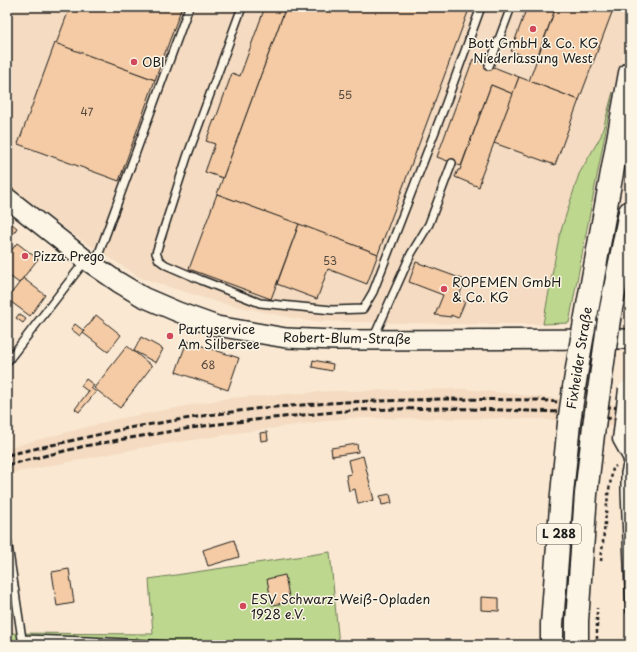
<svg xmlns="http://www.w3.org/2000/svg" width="637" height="652" viewBox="0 0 637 652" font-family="'Playpen Sans',sans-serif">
  <rect width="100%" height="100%" fill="#fae8d2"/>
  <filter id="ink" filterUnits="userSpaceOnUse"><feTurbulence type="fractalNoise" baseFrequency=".025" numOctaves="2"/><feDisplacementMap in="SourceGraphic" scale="8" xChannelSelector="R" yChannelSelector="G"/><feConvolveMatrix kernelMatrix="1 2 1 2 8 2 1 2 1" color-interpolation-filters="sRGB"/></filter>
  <g filter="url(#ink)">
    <g fill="#f4dbc1">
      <polygon points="7,7 630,7 630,29 601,136 579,174 559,237 543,324 460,324 308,321 217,302 141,278 74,235 7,184"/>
      <polygon points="465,389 630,406 630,428 541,419 349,418 244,432 140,448 7,474 7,448 117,419 229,398 333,391"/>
    </g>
    <g fill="#bdd78e" stroke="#6c7a55">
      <polygon points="613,92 569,323 543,324 559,237 579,174 601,136"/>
      <polygon points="330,552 339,645 7,645 7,633 153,634 149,579"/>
    </g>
    <g fill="#f4cba4" stroke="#1c1c1c">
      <polygon points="70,7 182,7 155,80 56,44"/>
      <polygon points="265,7 286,7 223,178 205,172 215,144 206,141 214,120 215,121 232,73 240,76"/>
      <polygon points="286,7 454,7 468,12 378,254 217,194"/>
      <polygon points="527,7 556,7 536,60 511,51"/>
      <polygon points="556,7 614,7 579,100 529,81"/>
      <polygon points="55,43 155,80 119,181 18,144"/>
      <polygon points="473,59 519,77 513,94 491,85 461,166 437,157"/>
      <polygon points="519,77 579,100 555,165 494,143"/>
      <polygon points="491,85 513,94 481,177 480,179 481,180 479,187 455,177 458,170 460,170"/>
      <polygon points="217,194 299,224 271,299 189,269"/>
      <polygon points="7,220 17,228 11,237 7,234"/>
      <polygon points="299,224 378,254 367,284 328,269 317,299 277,284"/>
      <polygon points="17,243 38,259 19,283 7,274 7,256"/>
      <polygon points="416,262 465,280 458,299 465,302 458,318 451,315 451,317 435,315 443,295 409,282"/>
      <polygon points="23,278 45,295 30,316 7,299"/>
      <polygon points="19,314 26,319 23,323 16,318"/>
      <polygon points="96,315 121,335 108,352 83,333 84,331 83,330 88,325 89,325"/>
      <polygon points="75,324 84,331 80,336 71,329"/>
      <polygon points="141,337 163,349 156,363 134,351"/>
      <polygon points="187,341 239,358 228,390 176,372"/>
      <polygon points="127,346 152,366 120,408 94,388"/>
      <polygon points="313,360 333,364 332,371 312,367"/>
      <polygon points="86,379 94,385 89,392 81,386"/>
      <polygon points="91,388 96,392 79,412 75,409"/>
      <polygon points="267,432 268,440 261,441 260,433"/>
      <polygon points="357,444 358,452 332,456 331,448"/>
      <polygon points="363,456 374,500 358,504 355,489 349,491 346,475 351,474 348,460"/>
      <polygon points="390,494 392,503 382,505 380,496"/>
      <polygon points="234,540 239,557 208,566 203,550"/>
      <polygon points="69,569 74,603 57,606 52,572"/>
      <polygon points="285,575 290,602 272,605 267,579"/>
      <polygon points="481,597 499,598 499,611 481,610"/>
    </g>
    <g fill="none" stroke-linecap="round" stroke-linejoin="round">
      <defs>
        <g id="lane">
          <polyline points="242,7 187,157 156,253 159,260 166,265 201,280 260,303 332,310 363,309 373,292 446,103 481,7"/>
          <polyline points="489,66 511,7"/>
          <polyline points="95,264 189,7"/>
          <polyline points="373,339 411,254 429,224 452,163"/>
          <polyline points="7,362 85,261"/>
          <polyline points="629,456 625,473 625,491 630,611"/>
          <polyline points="7,539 22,639 88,641 164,645"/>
        </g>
        <polyline id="street" points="621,432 620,439 630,457"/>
        <polyline id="secondary" points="7,198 86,260 118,282 143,297 178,312 217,326 286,338 335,340 630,339"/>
        <g id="highway">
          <polyline points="609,319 630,212"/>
          <polyline points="585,322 630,73"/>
          <polyline points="574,388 579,356"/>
          <polyline points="599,391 604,355"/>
          <polyline points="552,645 552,624 562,494 569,423"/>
          <polyline points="577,645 577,621 586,494 594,426"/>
        </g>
      </defs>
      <use href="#lane" stroke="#1c1c1c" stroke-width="10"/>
      <use href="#street" stroke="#1c1c1c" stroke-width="17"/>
      <use href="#secondary" stroke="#1c1c1c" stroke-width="22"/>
      <use href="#highway" stroke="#1c1c1c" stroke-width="25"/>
      <g stroke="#1c1c1c" stroke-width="2.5" stroke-dasharray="3 3" stroke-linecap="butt">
        <polyline points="601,561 608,495 613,468 616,466"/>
        <polyline points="597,645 597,608"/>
      </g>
      <use href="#lane" stroke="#fcf5e5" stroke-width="7"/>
      <use href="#street" stroke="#fcf5e5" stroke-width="14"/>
      <use href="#secondary" stroke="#fcf5e5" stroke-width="19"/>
      <use href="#highway" stroke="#fcf5e5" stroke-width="22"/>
      <g stroke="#1c1c1c" stroke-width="3" stroke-dasharray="6 3" stroke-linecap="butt">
        <polyline points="7,455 128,428 209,415 262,408 344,402 443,399 537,400 630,409"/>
        <polyline points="7,465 85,446 130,438 210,425 263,419 354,410 441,408 562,412 630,421"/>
      </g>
      <defs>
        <polyline id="street-bridge" points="621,432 626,389"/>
        <g id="highway-bridge">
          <polyline points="604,355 609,319"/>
          <polyline points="579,356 585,322"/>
          <polyline points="569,423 574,388"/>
          <polyline points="594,426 599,391"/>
        </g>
      </defs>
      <use href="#street-bridge" stroke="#1c1c1c" stroke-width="17" stroke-linecap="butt"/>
      <use href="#highway-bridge" stroke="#1c1c1c" stroke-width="25" stroke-linecap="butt"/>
      <use href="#street-bridge" stroke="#fcf5e5" stroke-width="14"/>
      <use href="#highway-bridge" stroke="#fcf5e5" stroke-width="22"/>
    </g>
  </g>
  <g fill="#d1495b" stroke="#fcf5e5" stroke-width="1.5">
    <circle cx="533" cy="29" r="4"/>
    <circle cx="134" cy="62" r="4"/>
    <circle cx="25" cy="256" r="4"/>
    <circle cx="444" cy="289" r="4"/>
    <circle cx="170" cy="336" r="4"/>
    <circle cx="243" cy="606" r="4"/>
  </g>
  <g text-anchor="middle" stroke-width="3" stroke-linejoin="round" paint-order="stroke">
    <g font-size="11" fill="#52483e">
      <text x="345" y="99">55</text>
      <text x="87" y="116">47</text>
      <text x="330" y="265">53</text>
      <text x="208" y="369">68</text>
    </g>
    <rect fill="#fcf5e5" stroke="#5f5d58" stroke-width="1" x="537" y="524" width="44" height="20" rx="3"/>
    <g font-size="12" font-weight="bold" fill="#1c1c1c">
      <text x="559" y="538">L 288</text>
    </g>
    <g font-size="13" fill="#1c1c1c" stroke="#fcf5e5" text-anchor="start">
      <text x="533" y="48" text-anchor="middle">Bott GmbH &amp; Co. KG<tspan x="533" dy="15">Niederlassung West</tspan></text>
      <text x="142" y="67">OBI</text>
      <text x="33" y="261">Pizza Prego</text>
      <text x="452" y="287">ROPEMEN GmbH<tspan x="452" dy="15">&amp; Co. KG</tspan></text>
      <text x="178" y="334">Partyservice<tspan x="178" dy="15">Am Silbersee</tspan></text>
      <text x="251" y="604">ESV Schwarz-Weiß-Opladen<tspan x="251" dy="15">1928 e.V.</tspan></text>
    </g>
    <g font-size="13" fill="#1c1c1c" stroke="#fcf5e5">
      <text transform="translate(347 338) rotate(1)" y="5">Robert-Blum-Straße</text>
      <text transform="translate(579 358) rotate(-81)" y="5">Fixheider Straße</text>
    </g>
  </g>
  <rect width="637" height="652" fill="none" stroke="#fcf5e5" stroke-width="24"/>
  <rect x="12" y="12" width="613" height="628" fill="none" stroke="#1c1c1c" stroke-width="1.5" filter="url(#ink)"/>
</svg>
